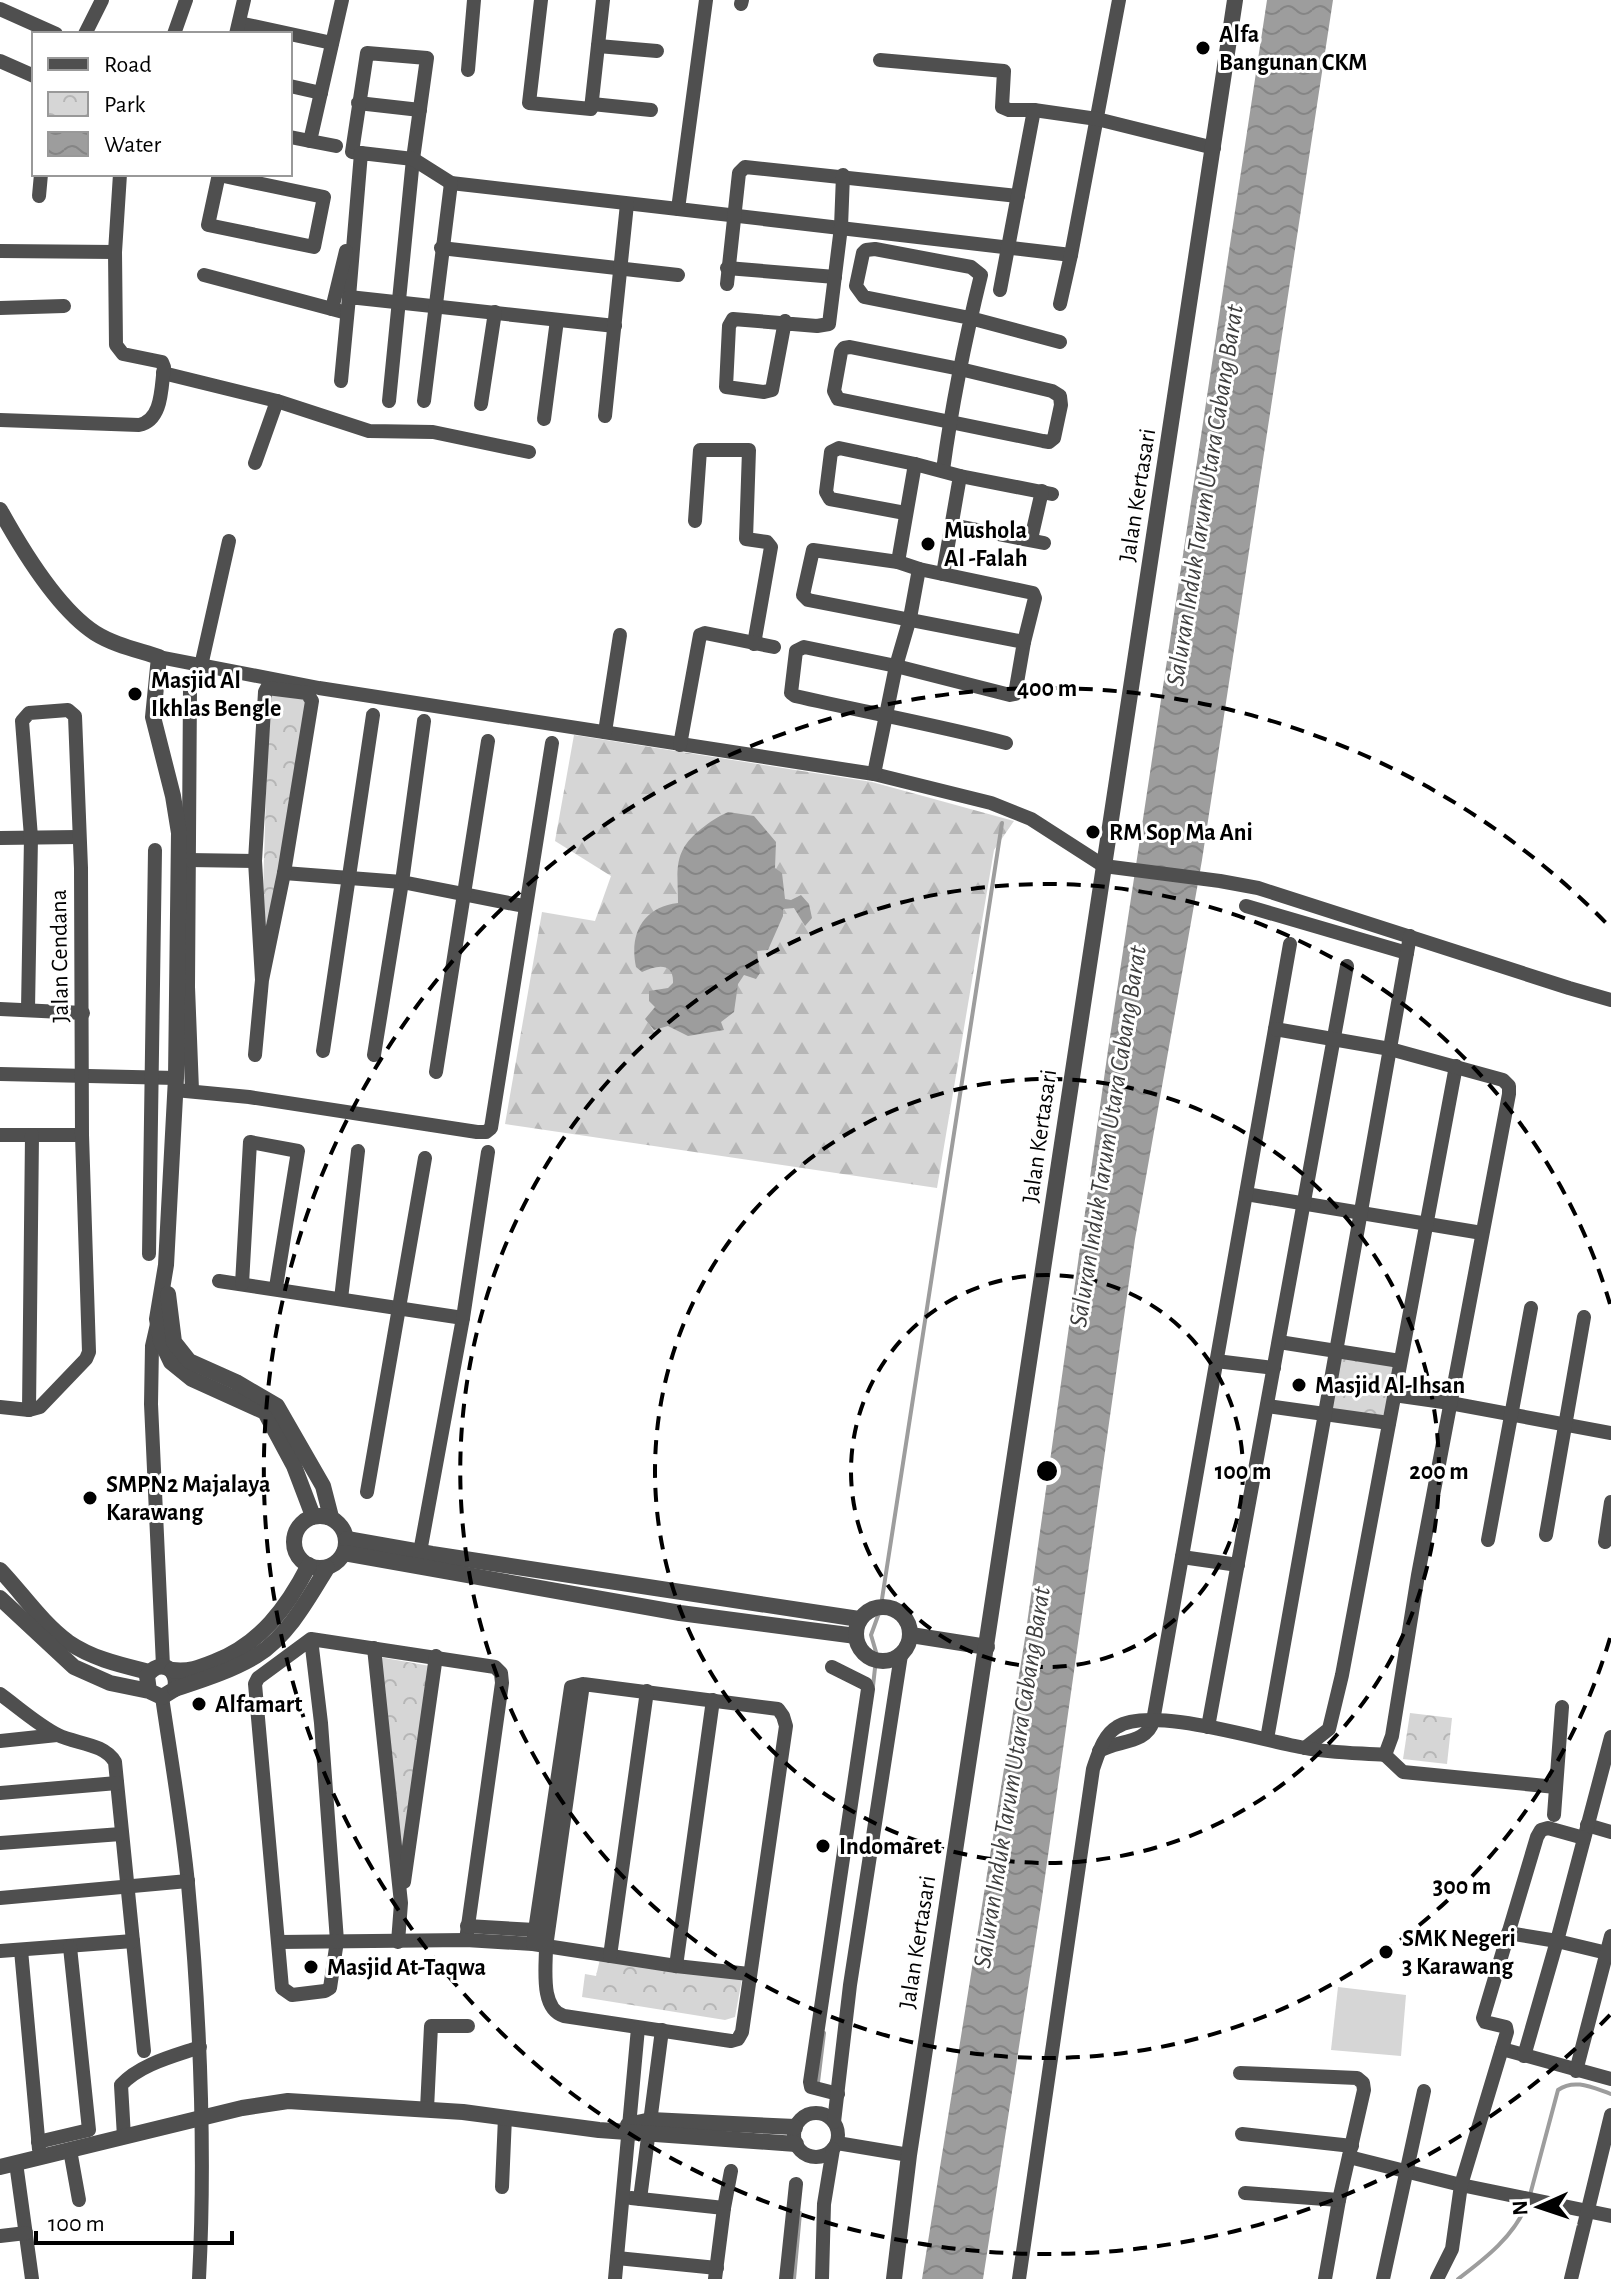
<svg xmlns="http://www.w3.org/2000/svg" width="1611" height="2279" viewBox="0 0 1611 2279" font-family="'Alegreya Sans',sans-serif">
  <defs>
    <pattern id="forest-firs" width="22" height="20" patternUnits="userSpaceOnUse" patternTransform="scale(2)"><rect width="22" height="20" fill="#d6d6d6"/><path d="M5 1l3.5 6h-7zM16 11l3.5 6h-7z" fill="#b6b6b6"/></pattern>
    <pattern id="park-crowns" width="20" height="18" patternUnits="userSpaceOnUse" patternTransform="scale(2)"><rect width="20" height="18" fill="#d6d6d6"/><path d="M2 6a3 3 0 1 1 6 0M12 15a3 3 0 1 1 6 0" fill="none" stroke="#b6b6b6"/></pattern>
    <pattern id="water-waves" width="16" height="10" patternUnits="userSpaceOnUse" patternTransform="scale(2)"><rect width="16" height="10" fill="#9d9d9d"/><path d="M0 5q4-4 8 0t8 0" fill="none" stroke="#858585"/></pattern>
  </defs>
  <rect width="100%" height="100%" fill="#fff"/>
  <polygon fill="url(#forest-firs)" points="574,735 872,782 1014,821 994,850 937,1188 505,1124 542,912 595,921 611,876 555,841"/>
  <g fill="url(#park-crowns)">
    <polygon points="269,694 309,700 266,944 263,893"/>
    <polygon points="1336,1351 1400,1361 1389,1423 1325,1414"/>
    <polygon points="379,1657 430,1666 401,1878"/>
    <polygon points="1410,1713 1452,1718 1447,1764 1403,1759"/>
    <polygon points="600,1959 742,1979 735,2017 725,2020 582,1997 585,1974 596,1976"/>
  </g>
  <polygon fill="#d6d6d6" points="1338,1987 1406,1995 1401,2056 1331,2050"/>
  <g fill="url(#water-waves)">
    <polygon points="1267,0 1333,0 1202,860 1135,1239 1042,1898 983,2279 922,2279 1025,1638 1108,1050"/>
    <path d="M 728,812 L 754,816 L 776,842 L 775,868 L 782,873 L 785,899 L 791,900 L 801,895 L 809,904 L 812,918 L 805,926 L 794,908 L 783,909 L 783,916 L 768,950 L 757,951 L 760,973 L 756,979 L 744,975 L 738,984 L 734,1012 L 721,1022 L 724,1030 L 688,1036 L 668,1026 L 654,1030 L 645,1019 L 655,1007 L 649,1001 L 649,991 L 668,988 L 673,983 C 674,962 657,965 642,972 L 636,967 C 629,934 643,907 678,903 C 678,870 672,852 701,829 C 710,822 717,817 728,812 Z"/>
  </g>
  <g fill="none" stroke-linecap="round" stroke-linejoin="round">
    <g stroke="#9d9d9d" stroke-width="4">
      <polyline points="882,1599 1002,823"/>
      <polyline points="876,1652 871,1635 879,1613"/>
      <polyline points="873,1686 875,1668"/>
      <polyline points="818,2082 824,2033"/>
      <path d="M 1530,2195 L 1558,2090 C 1575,2078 1593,2088 1611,2094"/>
      <polyline points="794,2279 800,2213"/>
      <path d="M 1458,2279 C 1486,2258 1514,2236 1527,2204"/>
    </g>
    <g stroke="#4f4f4f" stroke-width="14">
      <polyline points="541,0 529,103 591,109 603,0"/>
      <polyline points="706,0 678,209 1071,255 1119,0"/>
      <polyline points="741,4 742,0"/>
      <polyline points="0,9 56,34"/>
      <polyline points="239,23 332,43"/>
      <polyline points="85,34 102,0"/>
      <polyline points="174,34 186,0"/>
      <polyline points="236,34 244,0"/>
      <polyline points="598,46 657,51"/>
      <polyline points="880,60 1004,71 1002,107 1009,110 1034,110 1097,119 1214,148"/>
      <polyline points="0,61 34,76"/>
      <polyline points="468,70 474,0"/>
      <polyline points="290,86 321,93"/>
      <polyline points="358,103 420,110"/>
      <polyline points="592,104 651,110"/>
      <polyline points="290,137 310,141"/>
      <polyline points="336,146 310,141 342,0"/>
      <polyline points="361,153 352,152 367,53 427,58 413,159 389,401"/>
      <polyline points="219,175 324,197 314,247 208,225 219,174"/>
      <polyline points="39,196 41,174"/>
      <polyline points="441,248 678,275"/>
      <polyline points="0,251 115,252"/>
      <polyline points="727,268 835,277"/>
      <polyline points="204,275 347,313"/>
      <polyline points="727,284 739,173 745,167 1018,196"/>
      <polyline points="1000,290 1034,110"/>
      <polyline points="349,297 361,153 413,159 451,183 678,209"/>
      <polyline points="1060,304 1071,255"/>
      <polyline points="0,308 64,306"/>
      <polyline points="332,309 346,251"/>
      <polyline points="785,321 772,390 764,392 726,387 729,326 733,319 817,326 829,324 841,227 843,175"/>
      <polygon points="850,347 960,369 1052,391 1060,396 1061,405 1054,438 1049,442 1043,441 838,399 834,391 841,352 844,348"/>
      <polyline points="163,373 277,401 369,431 433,432 529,452"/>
      <polyline points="341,381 349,297 615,326"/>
      <polyline points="424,401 451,183"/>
      <polyline points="481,404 495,312"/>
      <polyline points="605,416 627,204"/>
      <polyline points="544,419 557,320"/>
      <path d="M 0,420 L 139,425 C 163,420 161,387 164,367 L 162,362 L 123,354 L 116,345 L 115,252 L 120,174"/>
      <polyline points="255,463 277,401"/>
      <path d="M 943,470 C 952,404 965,340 981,275 L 971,267 L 875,249 L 866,250 L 863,253 L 856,286 L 864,297 L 970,318 L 1060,342"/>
      <polyline points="960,476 1052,494"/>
      <polyline points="905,513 830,499 826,492 831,452 839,448 915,464"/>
      <polyline points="695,521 700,450 749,450 746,539 767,542 771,547 754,644"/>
      <polyline points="952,525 1044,543"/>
      <polyline points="1031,539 1042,491"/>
      <polyline points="898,562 915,464 960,476 943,574"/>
      <path d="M 919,569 L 898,562 L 813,550 L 803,595 L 808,600 L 1024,642 L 1015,694 L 1010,695 L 896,666 L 804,647 L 796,651 L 791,693 L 795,696 C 865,712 936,725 1006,743"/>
      <polyline points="159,657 319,688 874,774 991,803 1031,819 1104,866 1220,881 1258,888 1569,988 1611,1000"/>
      <polyline points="201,666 229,541"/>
      <polyline points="190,688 188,987 192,1090"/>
      <polyline points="605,732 620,635"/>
      <polyline points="680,745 700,635 705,633 774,647"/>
      <polyline points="874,774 896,666 910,618 919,569 1033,593 1035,598 1024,642"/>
      <polyline points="0,838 78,837"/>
      <polyline points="188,860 255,861"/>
      <polyline points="284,873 402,882 524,906"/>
      <polyline points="1246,906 1407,953"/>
      <polyline points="0,1009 83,1013"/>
      <polyline points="323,1051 373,715"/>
      <polyline points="255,1055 262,980 284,873 312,701 307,693 267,688 265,692 255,861 262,980"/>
      <polyline points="374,1055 402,882 424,721"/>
      <polyline points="436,1072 488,741"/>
      <polyline points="0,1074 176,1078"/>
      <polyline points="175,1090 249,1097 477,1132 486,1132 491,1128 552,743"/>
      <polyline points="0,1135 82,1135"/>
      <polyline points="1246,1194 1482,1233"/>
      <polyline points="149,1254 155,850"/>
      <polyline points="219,1281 463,1318 420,1552"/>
      <polyline points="242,1284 250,1142 298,1151 276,1287"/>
      <polyline points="341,1299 358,1151"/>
      <polyline points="463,1318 488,1152"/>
      <polyline points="157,1324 152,1346 151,1404 163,1666"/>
      <polyline points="1279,1342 1400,1361"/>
      <polyline points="1216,1361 1274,1368"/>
      <polyline points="1394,1395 1450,1403 1611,1433"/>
      <polyline points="1267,1406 1389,1423"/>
      <polyline points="0,1407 29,1410 40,1407 86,1359 89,1352 82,1135 81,868 75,716 68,710 29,713 22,721 31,837 28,1009"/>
      <polyline points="29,1410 32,1135"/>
      <polyline points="367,1492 425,1158"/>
      <polyline points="1546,1535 1584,1317"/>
      <polyline points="1488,1540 1531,1308"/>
      <polyline points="1605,1542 1611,1502"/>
      <polyline points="1182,1557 1238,1565"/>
      <polyline points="311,1639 321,1723 337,1941 330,1988 325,1991 292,1995 282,1988 255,1684 258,1678 311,1639 495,1667 501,1673 502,1683 466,1940"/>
      <polyline points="374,1648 401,1903 398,1942"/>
      <polyline points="832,1667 866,1684 868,1689 810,2082 811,2087 838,2094"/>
      <path d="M 0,1694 C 18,1707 38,1725 58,1735 C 76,1744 104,1743 115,1762 L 144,2051"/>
      <path d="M 162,1697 C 171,1759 182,1821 188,1884 C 200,2015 206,2147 199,2279"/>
      <polyline points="1208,1727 1347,966"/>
      <polyline points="1267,1739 1410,936"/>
      <polyline points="0,1741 57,1735"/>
      <polyline points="1305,1748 1329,1729 1342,1675 1456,1066"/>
      <path d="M 1099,1751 C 1117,1740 1147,1744 1153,1721 L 1290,944"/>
      <polyline points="1385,1755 1403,1772 1556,1787"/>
      <polyline points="0,1793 117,1783"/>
      <polyline points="1554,1815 1562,1707"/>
      <polyline points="1587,1825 1611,1832"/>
      <polyline points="0,1843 121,1834"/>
      <polyline points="404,1882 436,1656"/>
      <polyline points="0,1898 188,1881"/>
      <polyline points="467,1926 535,1930"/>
      <polyline points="1508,1933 1557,1941 1611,1954"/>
      <polyline points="279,1942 466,1940 533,1944 676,1966 749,1974"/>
      <path d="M 533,1944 L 571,1687 L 583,1684 L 778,1709 L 783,1716 L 786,1726 L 742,2032 L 738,2039 L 731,2041 L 564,2016 C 540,2009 546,1968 546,1947 L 583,1684"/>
      <polyline points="21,1950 39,2149"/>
      <polyline points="0,1951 133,1941"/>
      <polyline points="610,1956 647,1691"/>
      <polyline points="676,1966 713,1700"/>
      <polyline points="1502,2049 1611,2079"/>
      <polyline points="1524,2056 1557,1941 1611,1737"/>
      <polyline points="1576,2071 1611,1936"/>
      <polyline points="1240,2073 1357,2078 1363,2083 1364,2090 1339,2200 1325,2279"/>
      <polyline points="427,2109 431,2026 468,2026"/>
      <circle cx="816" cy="2135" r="22"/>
      <polyline points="834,2122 850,1985 901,1655"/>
      <polyline points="1242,2134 1352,2146"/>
      <path d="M 124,2137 L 121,2085 C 140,2064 174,2056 200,2047"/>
      <polyline points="38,2142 89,2130 70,1947"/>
      <polyline points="837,2143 909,2155"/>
      <polyline points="70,2150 79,2200"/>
      <polyline points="1349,2157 1461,2185 1611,2216"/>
      <polyline points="16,2163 32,2279"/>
      <polyline points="502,2187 505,2117"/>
      <polyline points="1245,2193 1339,2200"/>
      <polyline points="631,2198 724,2208"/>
      <polyline points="640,2199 662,2030"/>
      <polyline points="0,2236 26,2233"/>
      <polyline points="617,2258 717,2268"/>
      <polyline points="615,2279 638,2028"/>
      <polyline points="715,2279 724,2208 731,2171"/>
      <polyline points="786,2279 796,2184"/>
      <polyline points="822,2279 824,2204 833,2149"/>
      <path d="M 1019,2279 L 1093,1769 C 1098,1755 1103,1735 1117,1727 C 1151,1705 1263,1741 1305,1748 C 1331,1753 1359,1753 1385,1755 L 1392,1736 L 1418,1575 L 1509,1094 L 1509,1086 L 1503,1080 L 1390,1049 L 1275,1029"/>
      <polyline points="1383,2279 1424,2091"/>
      <polyline points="1437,2279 1452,2249 1461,2185 1507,2032 1506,2027 1485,2022 1483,2018 1537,1837 1541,1830 1548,1828 1584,1838"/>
      <polyline points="1571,2279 1611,2115"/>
    </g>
    <g stroke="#4f4f4f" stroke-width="16">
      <path d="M 0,510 C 21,548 58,609 95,633 C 114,645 138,650 159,657 L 153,717 L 173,796 L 179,833 L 176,1078 L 166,1265 L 157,1319 L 161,1341 L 171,1362 L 192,1379 L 265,1412 L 294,1466 L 313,1516"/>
      <polyline points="168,1294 174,1342 189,1361 236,1382 277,1406 323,1486 331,1517"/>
      <circle cx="320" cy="1542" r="26"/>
      <polyline points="347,1539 432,1554 859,1619"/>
      <polyline points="344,1553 680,1613 856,1636"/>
      <path d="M 0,1570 C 22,1593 42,1623 68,1642 C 93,1659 121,1665 149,1672"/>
      <path d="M 0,1598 L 74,1667 L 110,1683 L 149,1691 L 162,1697 L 175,1689 C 180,1668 159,1658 147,1676 L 149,1691"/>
      <circle cx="883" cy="1634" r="27"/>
      <polyline points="911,1635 987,1647"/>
      <path d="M 172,1670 C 189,1672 199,1668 214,1662 C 260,1644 287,1608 309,1565"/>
      <path d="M 175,1689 C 202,1680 231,1671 256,1656 C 288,1636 308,1599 327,1568"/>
      <polyline points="628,2125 651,2120 795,2127"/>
      <polyline points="0,2167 242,2108 288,2101 463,2112 599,2130 796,2144"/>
      <polyline points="894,2279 909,2155 1235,0"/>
    </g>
  </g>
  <g fill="none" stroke="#000" stroke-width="4" stroke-dasharray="14 10">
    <circle cx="1047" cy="1471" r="196"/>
    <circle cx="1047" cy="1471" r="392"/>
    <path d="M1610 1638A587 587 0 1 1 1610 1304"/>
    <path d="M1610 2015A783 783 0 1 1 1610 927"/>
  </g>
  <g fill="#000" stroke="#fff" stroke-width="3">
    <circle cx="1203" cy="48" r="8"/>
    <circle cx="928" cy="544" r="8"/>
    <circle cx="135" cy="694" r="8"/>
    <circle cx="1093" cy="832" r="8"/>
    <circle cx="1299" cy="1385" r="8"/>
    <circle cx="90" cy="1498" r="8"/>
    <circle cx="199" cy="1704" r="8"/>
    <circle cx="823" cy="1846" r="8"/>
    <circle cx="1386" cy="1952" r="8"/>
    <circle cx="311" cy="1967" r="8"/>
  </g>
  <g text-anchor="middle" stroke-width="6" stroke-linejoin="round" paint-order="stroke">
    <g font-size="24" font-weight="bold" fill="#000" stroke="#fff" text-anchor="start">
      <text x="1219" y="42">Alfa<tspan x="1219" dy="28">Bangunan CKM</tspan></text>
      <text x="944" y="538">Mushola<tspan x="944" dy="28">Al -Falah</tspan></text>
      <text x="151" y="688">Masjid Al<tspan x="151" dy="28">Ikhlas Bengle</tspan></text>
      <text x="1109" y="840">RM Sop Ma Ani</text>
      <text x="1315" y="1393">Masjid Al-Ihsan</text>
      <text x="106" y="1492">SMPN2 Majalaya<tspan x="106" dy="28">Karawang</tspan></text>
      <text x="215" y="1712">Alfamart</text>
      <text x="839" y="1854">Indomaret</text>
      <text x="1402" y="1946">SMK Negeri<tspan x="1402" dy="28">3 Karawang</tspan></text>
      <text x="327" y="1975">Masjid At-Taqwa</text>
    </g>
    <g font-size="24" fill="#000" stroke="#fff">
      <text transform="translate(1137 495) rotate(-81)" y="8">Jalan Kertasari</text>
      <text transform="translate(59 956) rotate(-91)" y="8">Jalan Cendana</text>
      <text transform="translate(1039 1136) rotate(-82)" y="8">Jalan Kertasari</text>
      <text transform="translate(917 1942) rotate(-81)" y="8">Jalan Kertasari</text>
    </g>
    <g font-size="26" font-style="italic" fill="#3e3e3e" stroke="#fff">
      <text transform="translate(1204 495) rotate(-81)" y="9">Saluran Induk Tarum Utara Cabang Barat</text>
      <text transform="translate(1107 1136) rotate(-81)" y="9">Saluran Induk Tarum Utara Cabang Barat</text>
      <text transform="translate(1011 1777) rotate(-81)" y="9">Saluran Induk Tarum Utara Cabang Barat</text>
    </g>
  </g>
  <circle cx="1047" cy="1471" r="12" fill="#000" stroke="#fff" stroke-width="4"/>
  <g font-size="24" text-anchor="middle" font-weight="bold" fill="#000" stroke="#fff" stroke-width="6" stroke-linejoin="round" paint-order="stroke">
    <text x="1047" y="696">400 m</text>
    <text x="1243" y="1479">100 m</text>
    <text x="1439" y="1479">200 m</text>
    <text x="1462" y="1894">300 m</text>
  </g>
  <rect x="32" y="32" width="260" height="144" fill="#ffffff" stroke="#999999" stroke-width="2"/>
  <rect x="48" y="58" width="40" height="12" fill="#4f4f4f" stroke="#999999" stroke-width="2"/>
  <text x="104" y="72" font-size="24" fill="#000000">Road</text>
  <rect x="48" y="92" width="40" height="24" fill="url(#park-crowns)" stroke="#999999" stroke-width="2"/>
  <text x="104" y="112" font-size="24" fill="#000000">Park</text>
  <rect x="48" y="132" width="40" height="24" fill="url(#water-waves)" stroke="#999999" stroke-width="2"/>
  <text x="104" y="152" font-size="24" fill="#000000">Water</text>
  <g transform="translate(1539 2207) rotate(267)" stroke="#ffffff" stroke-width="6" paint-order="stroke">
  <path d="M0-6L14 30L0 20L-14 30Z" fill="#000000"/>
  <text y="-12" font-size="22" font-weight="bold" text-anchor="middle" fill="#000000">N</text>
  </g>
  <path d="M36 2231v12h196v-12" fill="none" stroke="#000000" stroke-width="4"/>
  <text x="48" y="2231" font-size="24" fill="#000000" stroke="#ffffff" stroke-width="6" paint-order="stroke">100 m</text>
</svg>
